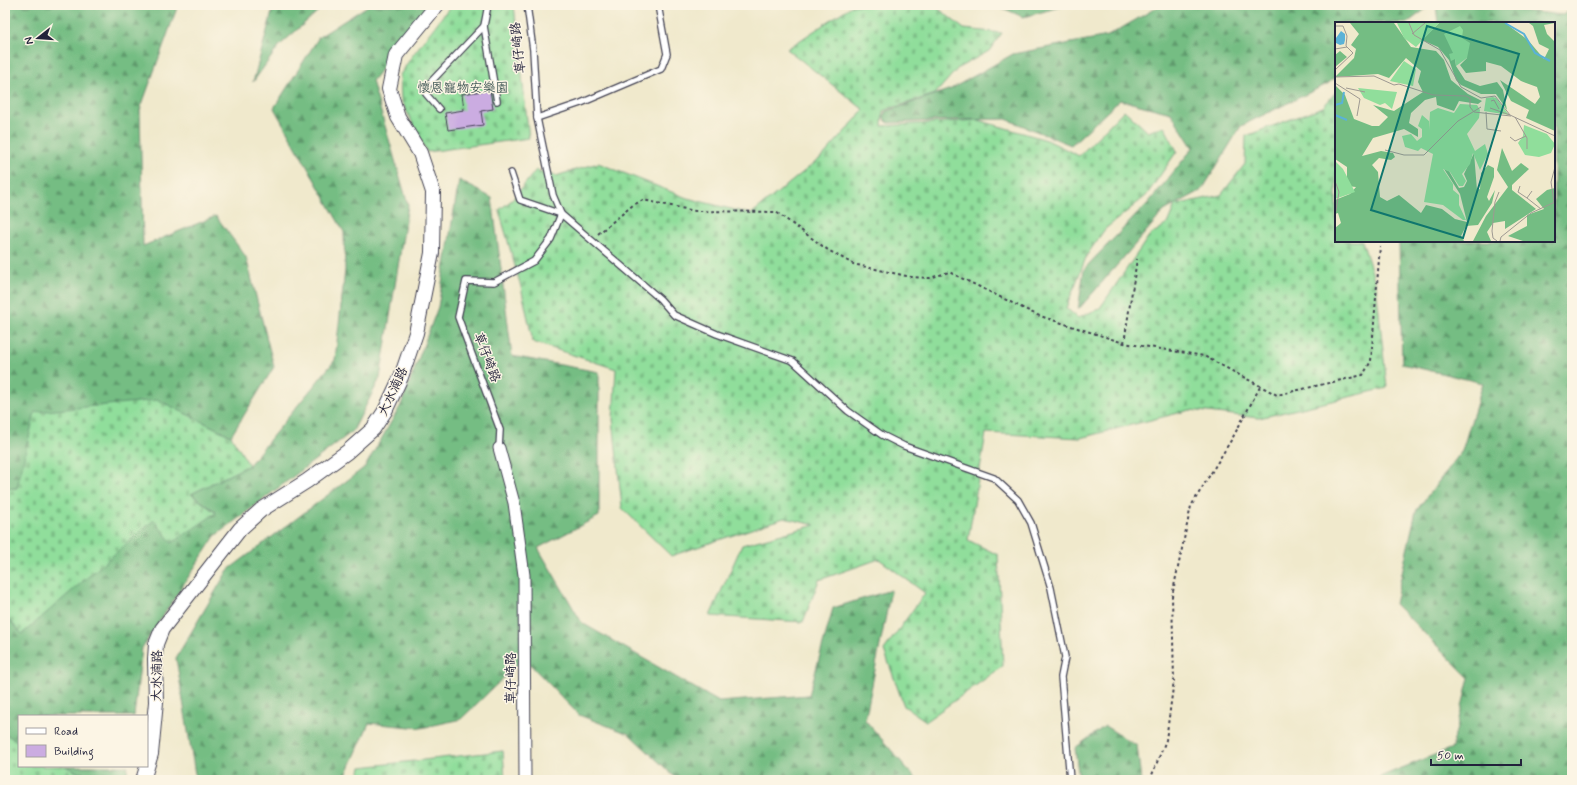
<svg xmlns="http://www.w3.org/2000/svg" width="1577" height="785" viewBox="0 0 1577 785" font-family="Mynerve,'LXGW WenKai TC',sans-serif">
  <defs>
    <pattern id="forest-firs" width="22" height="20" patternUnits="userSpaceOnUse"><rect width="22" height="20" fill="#74bd83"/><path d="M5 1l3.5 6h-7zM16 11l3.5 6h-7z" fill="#5f996c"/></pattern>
    <pattern id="cemetery-stones" width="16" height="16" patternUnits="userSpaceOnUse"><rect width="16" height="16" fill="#90de9b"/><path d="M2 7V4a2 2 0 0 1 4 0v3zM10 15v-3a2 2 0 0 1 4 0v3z" fill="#7cbe86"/></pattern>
  </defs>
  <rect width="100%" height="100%" fill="#fcf5e5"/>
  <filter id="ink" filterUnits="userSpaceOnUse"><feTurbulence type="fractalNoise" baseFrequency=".025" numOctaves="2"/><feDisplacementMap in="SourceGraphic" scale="8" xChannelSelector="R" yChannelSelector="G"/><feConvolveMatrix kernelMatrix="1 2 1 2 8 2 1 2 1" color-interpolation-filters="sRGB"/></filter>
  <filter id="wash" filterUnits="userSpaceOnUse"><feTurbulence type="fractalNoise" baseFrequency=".012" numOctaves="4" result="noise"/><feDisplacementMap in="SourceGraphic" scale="16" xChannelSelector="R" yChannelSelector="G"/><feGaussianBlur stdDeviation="0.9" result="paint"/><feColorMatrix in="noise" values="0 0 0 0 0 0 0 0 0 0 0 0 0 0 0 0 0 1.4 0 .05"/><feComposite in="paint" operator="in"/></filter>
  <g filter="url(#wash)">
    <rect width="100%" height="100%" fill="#f0e9cc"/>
    <g fill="url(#forest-firs)" stroke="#4b705f">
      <polygon points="5,5 178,5 140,110 143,246 216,216 246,257 274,367 231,436 158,400 17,488 5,489"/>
      <polygon points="274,5 325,5 280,45 253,82"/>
      <polygon points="369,5 431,5 372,81 408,205 380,378 353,431 215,536 142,648 134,716 19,716 19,742 5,734 5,615 22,634 154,519 216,512 191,494 249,465 335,360 345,270 344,232 274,108 319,37"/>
      <polygon points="996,5 1068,5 1023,17"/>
      <polygon points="1161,5 1431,5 1407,23 1336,23 1336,77 1327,84 1241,126 1202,190 1164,211 1078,310 1084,269 1149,202 1193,148 1171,113 1120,100 1071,145 1006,119 953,120 889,123 886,121 884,118 885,112 951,89 1013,54 1108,36"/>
      <polygon points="1436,5 1470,5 1563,15 1572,7 1572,780 1372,780 1452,748 1469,678 1395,604 1416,511 1462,451 1483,383 1402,364 1399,241 1554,241 1554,23 1438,23"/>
      <polygon points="459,180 492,198 512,356 599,372 599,516 538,548 582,623 719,702 809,695 833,608 891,590 865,720 917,780 678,780 629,734 579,715 524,658 461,719 421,728 369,723 344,780 196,780 176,658 228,570 365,467 401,405 438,307"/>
      <polygon points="1105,726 1137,746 1141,780 1079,780 1075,748"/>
      <polygon points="65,766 128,766 126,780 92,780"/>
    </g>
    <g fill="url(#cemetery-stones)" stroke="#59806b">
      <polygon points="451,5 514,5 529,138 427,152 401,100 400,75 412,56"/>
      <polygon points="853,5 934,5 964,29 1002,33 989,51 958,68 935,94 883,111 882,126 978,120 1047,140 1079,156 1124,110 1148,132 1164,126 1177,151 1146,196 1105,229 1087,255 1066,308 1078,318 1100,308 1149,236 1167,224 1175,205 1221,195 1245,164 1246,136 1323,107 1336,92 1336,241 1362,241 1376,285 1387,388 1259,418 1190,410 1080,438 986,433 968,540 998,555 1003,666 926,721 904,706 884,650 925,593 879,559 819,580 803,622 710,616 742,545 815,525 784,518 671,556 622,508 613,419 616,369 533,342 521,287 499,210 512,200 536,170 556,176 598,163 687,198 751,214 822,157 864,110 787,49"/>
      <polygon points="158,400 231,436 249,465 191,494 216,513 172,543 154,520 22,634 5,615 5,489 17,488 35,412"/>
      <polygon points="5,734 19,742 19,766 65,766 92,780 5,780"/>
      <polygon points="503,751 505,780 358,780 361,767"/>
    </g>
    <g id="blocks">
      <polygon fill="#cbace1" points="490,90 493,109 481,111 483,125 448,130 445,113 464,110 462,94"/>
    </g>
  </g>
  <g filter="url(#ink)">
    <use href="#blocks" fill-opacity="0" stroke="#414051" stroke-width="1"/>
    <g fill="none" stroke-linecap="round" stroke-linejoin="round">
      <defs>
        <g id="service">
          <polyline points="488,5 484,26 497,101"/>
          <polyline points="439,109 426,94 426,87 484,26"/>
          <polyline points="537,118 581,103 661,69 667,54 658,5"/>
          <polyline points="511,173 520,200 561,214 660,299 674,315 717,334 793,361 848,411 882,435 904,446 994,478 1018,500 1031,523 1051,588 1065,657 1061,677 1070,780"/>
          <polyline points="499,448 500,430 458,317 466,281 494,282 534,261 551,239 561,214 553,195 537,118 533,50 527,5"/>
        </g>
        <polyline id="minor" points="499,448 514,503 524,575 525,780"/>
        <polyline id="tertiary" points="143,780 151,754 156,702 155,659 156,644 162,629 240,529 261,510 307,481 347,452 373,429 385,411 401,377 416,333 432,253 433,192 420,153 398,117 389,89 396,55 437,5"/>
      </defs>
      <use href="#service" stroke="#414051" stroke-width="8"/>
      <use href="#minor" stroke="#414051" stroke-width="13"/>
      <use href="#tertiary" stroke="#414051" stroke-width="16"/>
      <g stroke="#414051" stroke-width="2" stroke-dasharray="3 3" stroke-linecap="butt">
        <polyline points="598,234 633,205 643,200 695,211 776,212 828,250 853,264 911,277 930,278 949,272 1037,315 1124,343 1204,356 1277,395 1363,375 1371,361 1380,246"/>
        <polyline points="1124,343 1137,259"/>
        <polyline points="1150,780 1166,740 1174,680 1172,596 1191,506 1233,437 1260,387"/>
      </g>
      <use href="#service" stroke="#fff" stroke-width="5.5"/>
      <use href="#minor" stroke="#fff" stroke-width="11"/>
      <use href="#tertiary" stroke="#fff" stroke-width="14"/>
    </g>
  </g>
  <g text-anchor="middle" stroke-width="3" stroke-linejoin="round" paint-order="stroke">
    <g font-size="13" fill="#22223b" stroke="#fcf5e5">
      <text transform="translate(517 48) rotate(-96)" y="5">草仔崎路</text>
      <text transform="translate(488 357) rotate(69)" y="5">草仔崎路</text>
      <text transform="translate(392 391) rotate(-65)" y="5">大水湳路</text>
      <text transform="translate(156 676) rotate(-89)" y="5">大水湳路</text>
      <text transform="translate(510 678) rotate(-90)" y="5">草仔崎路</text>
    </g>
    <g font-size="13" fill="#435a58" stroke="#fcf5e5">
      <text x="463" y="92">懷恩寵物安樂園</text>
    </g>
  </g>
  <g transform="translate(1335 22)">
    <rect width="220" height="220" fill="#f0e9cc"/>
    <path d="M 15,1 L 59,1 L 76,25 L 101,29 L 109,38 L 116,58 L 133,72 L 147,79 L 143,82 L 124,79 L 119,89 L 102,83 L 101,75 L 90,78 L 76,91 L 74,101 L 83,107 L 83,115 L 69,107 L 38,116 L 27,134 L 46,129 L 58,131 L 60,135 L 56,138 L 44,136 L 37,143 L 43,150 L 45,175 L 52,179 L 64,173 L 86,191 L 91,183 L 107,187 L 120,197 L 132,200 L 125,172 L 109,147 L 114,149 L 124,166 L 129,165 L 132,159 L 129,152 L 139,131 L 142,168 L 145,167 L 146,151 L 153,143 L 159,146 L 159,155 L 152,175 L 154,179 L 160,168 L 157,181 L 143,203 L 131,204 L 126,214 L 129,219 L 0,219 L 0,206 L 6,201 L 3,191 L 0,192 L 0,178 L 15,172 L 21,165 L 12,164 L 12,145 L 0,137 L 0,63 L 10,73 L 19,97 L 37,104 L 44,104 L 53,95 L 38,83 L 59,89 L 88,70 L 83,60 L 86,49 L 71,36 L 54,56 L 43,52 L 0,55 L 19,36 L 21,27 L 16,23 L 24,12 ZM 104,1 L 170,1 L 193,18 L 209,37 L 214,27 L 204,22 L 198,4 L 194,1 L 220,1 L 209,3 L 212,12 L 220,20 L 220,109 L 191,96 L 194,88 L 176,79 L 165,58 L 200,82 L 205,75 L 202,65 L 186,59 L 166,44 L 151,40 L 151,49 L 131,51 L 125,43 L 132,36 L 118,31 L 117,38 L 120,36 L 121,44 L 130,58 L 145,64 L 162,60 L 168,68 L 172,88 L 161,72 L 146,72 L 126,63 L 121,58 L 114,38 L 103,25 L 87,18 ZM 5,29 L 12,35 L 0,45 L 0,33 ZM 167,126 L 177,149 L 186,141 L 194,147 L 177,163 L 177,168 L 201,187 L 170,207 L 170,199 L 158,201 L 152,210 L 156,219 L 138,219 L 151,194 L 173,165 L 162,148 ZM 220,166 L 220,219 L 188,219 L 173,214 L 192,204 L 192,193 L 209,187 L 201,177 L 212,168 Z" fill="#74bd83"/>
    <path d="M 62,1 L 104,1 L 81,25 L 69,16 ZM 125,4 L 128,8 L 127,16 L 135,21 L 132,36 L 121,44 L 120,37 L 116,39 L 114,32 L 118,31 L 109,12 ZM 69,39 L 81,47 L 78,64 L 55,59 ZM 23,66 L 62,70 L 57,87 L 50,81 L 45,83 L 29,76 ZM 158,75 L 161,76 L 174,93 L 149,89 L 151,76 ZM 125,82 L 142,83 L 145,88 L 144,96 L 132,112 L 140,129 L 150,122 L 153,132 L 145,148 L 138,131 L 135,142 L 127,152 L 131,159 L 128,164 L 124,164 L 115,150 L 108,147 L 118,162 L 118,168 L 124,173 L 124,183 L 131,198 L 128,198 L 108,183 L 89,180 L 98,132 L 86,126 L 83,129 L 70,125 L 67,114 L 76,112 L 82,119 L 87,115 L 87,107 L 83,104 L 87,93 L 94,99 L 94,108 L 95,90 L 103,86 L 119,91 ZM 189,103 L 212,112 L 220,122 L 216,131 L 204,135 L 190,133 L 183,121 L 188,114 ZM 0,139 L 8,147 L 20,170 L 0,177 Z" fill="#90de9b"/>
    <path d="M 6,9 L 10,12 L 10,18 L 9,22 L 5,23 L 1,21 L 1,16 Z" fill="#5ab2d7"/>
    <path fill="none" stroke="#5ab2d7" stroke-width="2" d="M 170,1 L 189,12 L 200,31 L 215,39M 0,83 L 7,81 L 9,70M 0,93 L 12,98"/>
    <path fill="none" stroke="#9e9992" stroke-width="1" d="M 74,1 L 79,13 L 105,28 L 126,65 L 146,76 L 160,74 L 175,93 L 220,114M 0,4 L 8,4 L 12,14 L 11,24 L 18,31 L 0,48M 77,12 L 90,1M 0,27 L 12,25M 0,55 L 39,54 L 59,63 L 64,62 L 98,73 L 131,74 L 135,76 L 135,85 L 139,90 L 176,94M 0,61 L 25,77 L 22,94M 11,66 L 30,70M 156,79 L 159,78 L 164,87M 155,86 L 175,93M 151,90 L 152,107 L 166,109M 180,95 L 192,116 L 192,127M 175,115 L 180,119 L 191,114M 50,128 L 69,133 L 89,133 L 123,99 L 146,85M 0,159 L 4,170 L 0,194M 185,164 L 183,170 L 192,176M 197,169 L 192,176 L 206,187M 219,180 L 216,160 L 220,145M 162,219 L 158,216 L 157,209 L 160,180 L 164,170M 165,219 L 166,215 L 196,191 L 220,180"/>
    <path fill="#0f766e" fill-opacity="0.15" stroke="#0f766e" stroke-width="2" d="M 92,4 L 184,32 L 128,216 L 36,188 Z"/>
    <rect width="220" height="220" fill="none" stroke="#22223b" stroke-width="2"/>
  </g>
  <rect width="1577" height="785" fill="none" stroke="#fcf5e5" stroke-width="20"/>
  <rect x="18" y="715" width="130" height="52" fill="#fcf5e5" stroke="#a5a1a1"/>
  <rect x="26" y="728" width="20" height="6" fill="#ffffff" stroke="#a5a1a1"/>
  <text x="54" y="735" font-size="12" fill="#22223b">Road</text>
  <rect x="26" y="745" width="20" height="12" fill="#cbace1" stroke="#a5a1a1"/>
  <text x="54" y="755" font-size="12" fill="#22223b">Building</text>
  <g transform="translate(38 38) rotate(253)" stroke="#fcf5e5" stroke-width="3" paint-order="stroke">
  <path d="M0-3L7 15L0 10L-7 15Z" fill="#22223b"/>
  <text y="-6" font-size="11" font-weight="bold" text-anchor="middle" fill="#22223b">N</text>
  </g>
  <path d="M1431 759v6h90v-6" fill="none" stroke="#22223b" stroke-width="2"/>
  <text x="1437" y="759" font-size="12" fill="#22223b" stroke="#fcf5e5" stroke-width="3" paint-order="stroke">50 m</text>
</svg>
